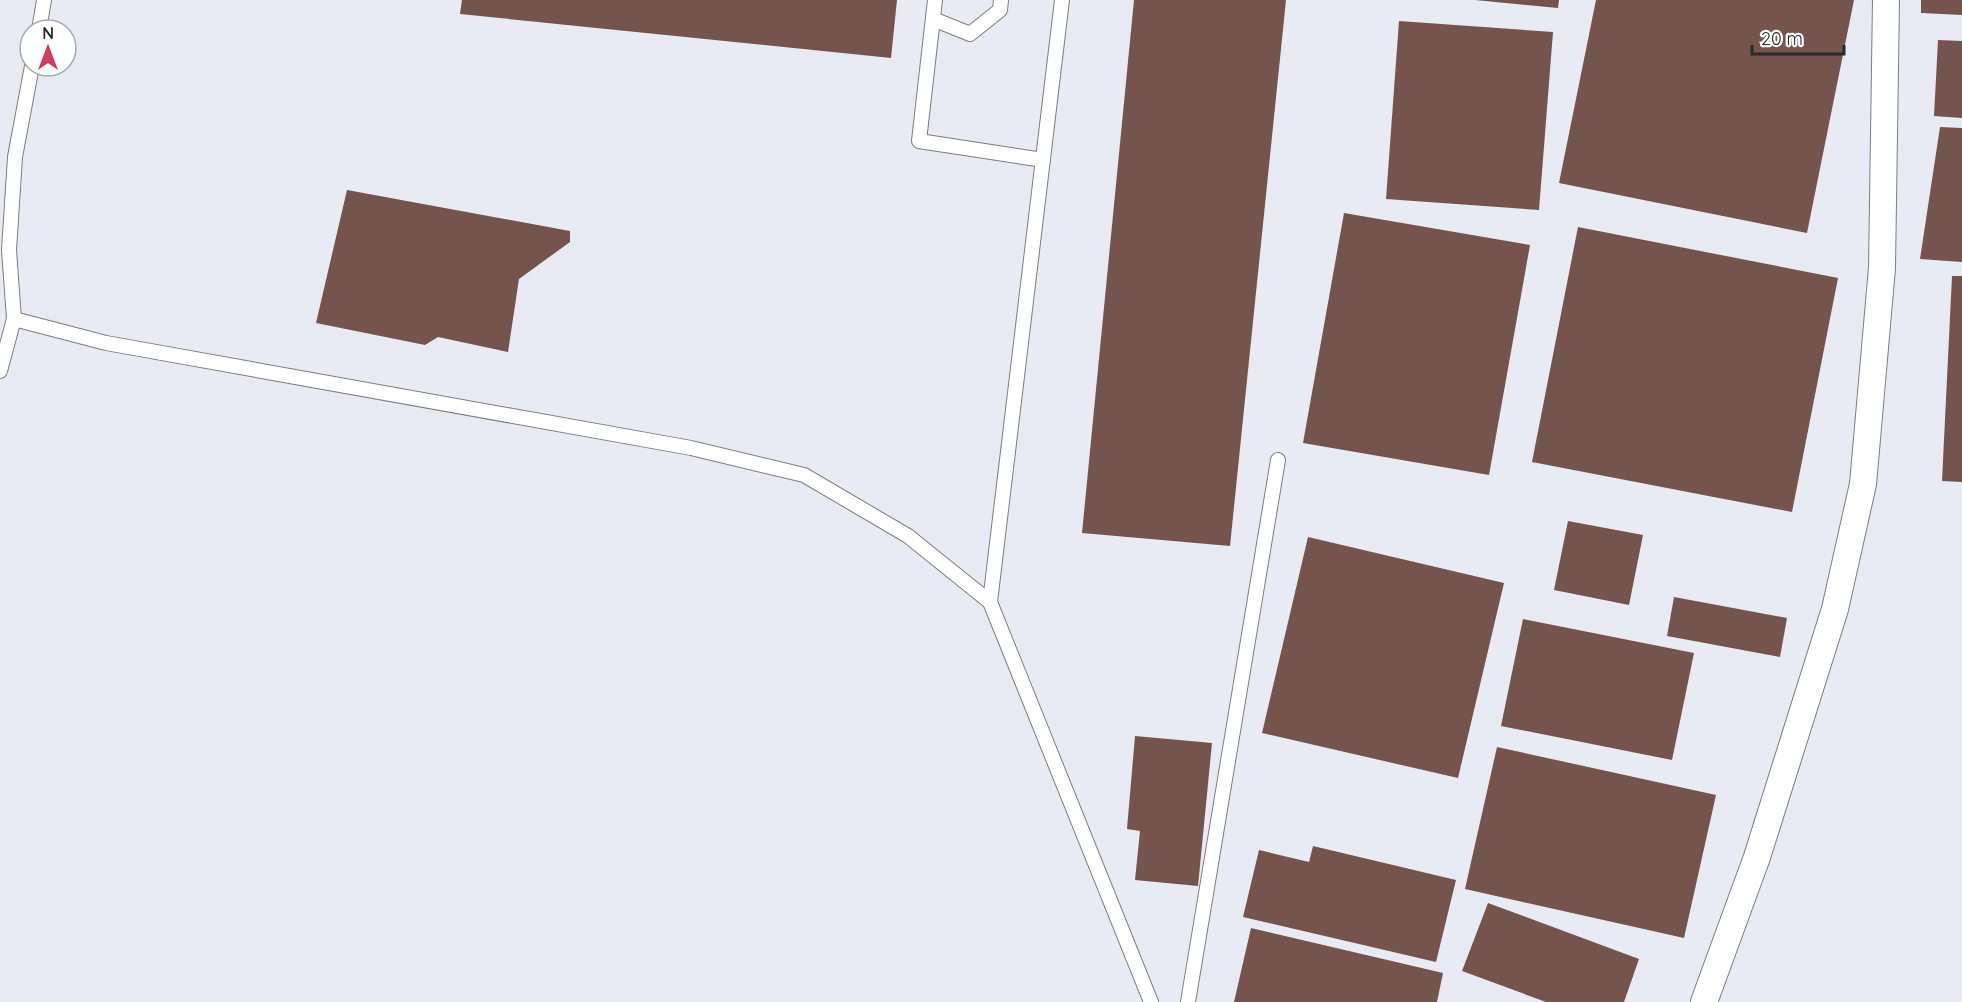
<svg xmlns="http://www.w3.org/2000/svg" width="1962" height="1002" viewBox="0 0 1962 1002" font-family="Quicksand,sans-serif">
  <rect width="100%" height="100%" fill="#f5f6f7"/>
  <path fill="#e9ebf4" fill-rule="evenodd" d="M 0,0 L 1962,0 L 1962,1002 L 0,1002 ZM 30,30 L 66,30 L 66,66 L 30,66 Z"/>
  <g fill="#75544d">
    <polygon points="462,0 897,0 891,58 460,14"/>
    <polygon points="1134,0 1286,0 1230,546 1082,533"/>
    <polygon points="1475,0 1559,0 1558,8"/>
    <polygon points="1596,0 1854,0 1807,233 1559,183"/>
    <polygon points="1921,0 1962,0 1962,15 1921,13"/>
    <polygon points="1399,21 1553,32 1539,210 1386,199"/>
    <polygon points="1938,40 1962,41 1962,118 1934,116"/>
    <polygon points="1940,127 1962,128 1962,262 1920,259"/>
    <polygon points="347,190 570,231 570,242 519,279 508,352 438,337 425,345 316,323"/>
    <polygon points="1344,213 1530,245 1489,475 1303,443"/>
    <polygon points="1578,227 1838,278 1792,512 1532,462"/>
    <polygon points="1952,276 1962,276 1962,482 1942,481"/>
    <polygon points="1568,521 1643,535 1629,605 1554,590"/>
    <polygon points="1308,537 1504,583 1458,778 1262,733"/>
    <polygon points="1674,597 1787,618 1780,657 1667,636"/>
    <polygon points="1523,619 1694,653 1672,760 1501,726"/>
    <polygon points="1135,736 1212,743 1198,886 1135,880 1140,831 1127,829"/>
    <polygon points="1497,747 1716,795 1684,938 1465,889"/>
    <polygon points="1313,846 1456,880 1436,962 1243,917 1259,850 1309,862"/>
    <polygon points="1488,903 1639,959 1624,1002 1546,1002 1462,971"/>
    <polygon points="1251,928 1443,973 1437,1002 1234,1002"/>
  </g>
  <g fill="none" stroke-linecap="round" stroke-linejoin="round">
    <defs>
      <g id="lane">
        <polyline points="935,0 919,141 1043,160"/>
        <polyline points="933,19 970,34 1000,10 1001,0"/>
        <polyline points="39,30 44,0"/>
        <polyline points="14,319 106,343 691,448 804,475 908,536 990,602 1151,1002"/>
        <polyline points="0,371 14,319 9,250 15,157 32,66"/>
        <polyline points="990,602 1062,0"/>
        <polyline points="1188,1002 1278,460"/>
      </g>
      <polyline id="street" points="1704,1002 1757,857 1835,609 1863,484 1882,268 1886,0"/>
    </defs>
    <use href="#lane" stroke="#7d7d7f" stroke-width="16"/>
    <use href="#street" stroke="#7d7d7f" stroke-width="28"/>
    <use href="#lane" stroke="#fff" stroke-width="14"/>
    <use href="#street" stroke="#fff" stroke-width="26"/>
  </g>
  <g transform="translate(48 48)"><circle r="28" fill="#ffffff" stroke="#aaaaaa" stroke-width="1.5"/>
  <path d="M0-4.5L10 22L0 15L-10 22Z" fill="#ce3e5f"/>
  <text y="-9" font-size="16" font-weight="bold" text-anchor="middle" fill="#2a2a2b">N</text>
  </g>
  <path d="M1752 45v9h92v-9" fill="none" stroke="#2a2a2b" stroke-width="3"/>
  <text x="1761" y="45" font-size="18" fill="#2a2a2b" stroke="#ffffff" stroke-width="4.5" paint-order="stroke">20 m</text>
</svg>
